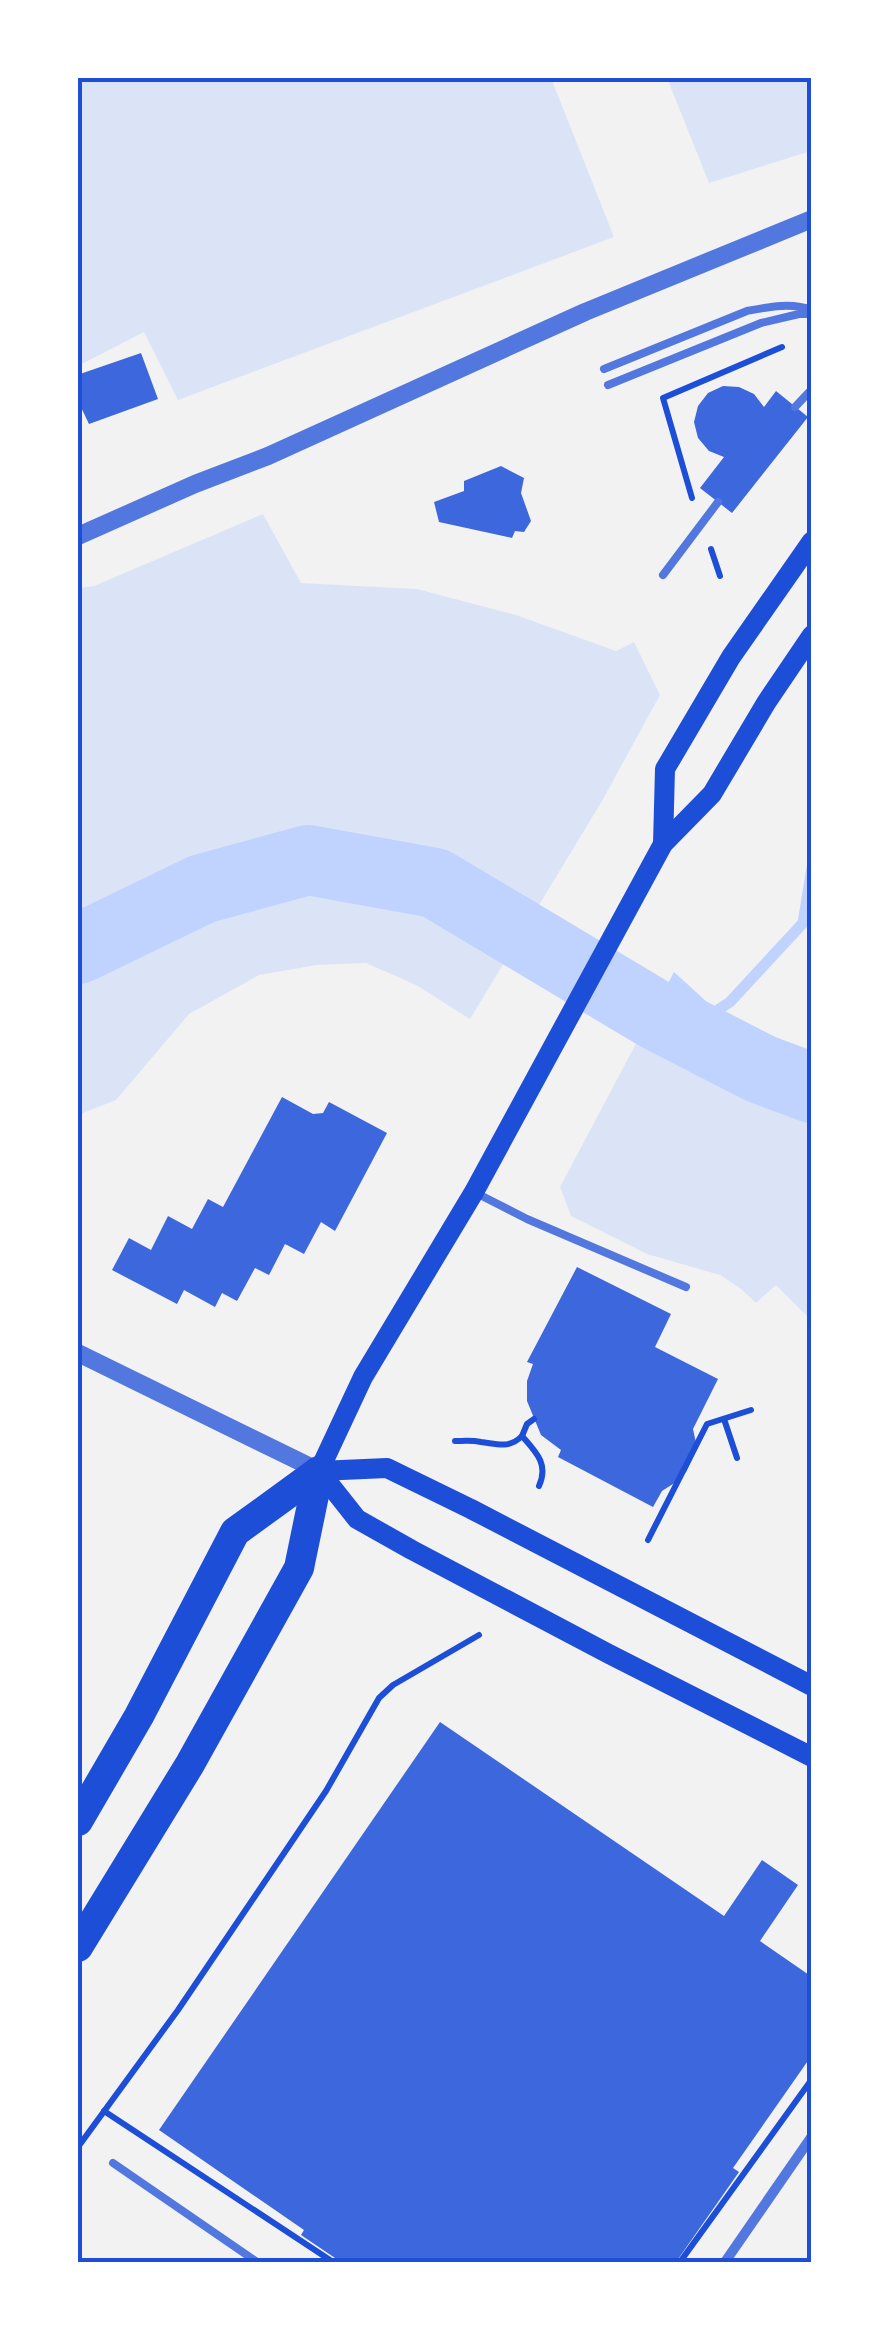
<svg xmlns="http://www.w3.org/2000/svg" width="889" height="2340" viewBox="0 0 889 2340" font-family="'PT Sans',sans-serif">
  <rect width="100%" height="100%" fill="#f2f2f2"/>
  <g fill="#dbe4f7">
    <polygon points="78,78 551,78 614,237 178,400 144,332 78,366"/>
    <polygon points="667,78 811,78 811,151 709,183"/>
    <polygon points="263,514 301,583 417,589 516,615 616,651 634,642 660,695 602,801 470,1019 416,985 366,963 317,965 259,975 189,1014 116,1100 78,1115 78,588 94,586"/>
    <polygon points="640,1036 683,1053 705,1076 792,1094 811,1110 811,1320 776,1285 756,1303 740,1288 720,1275 647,1254 571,1216 560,1187"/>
  </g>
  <polygon fill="#bfd3fe" points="674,972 719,1013 811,1058 811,1110 792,1094 705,1076 683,1053 640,1036"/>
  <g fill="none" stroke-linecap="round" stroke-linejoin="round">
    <polyline stroke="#bfd3fe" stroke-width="11" points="707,1017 730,1002 803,923 812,868"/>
    <polyline stroke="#bfd3fe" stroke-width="70" points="78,949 202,889 308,860 435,883 656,1015 761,1069 812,1088"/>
  </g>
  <g fill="#3d67dc">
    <polygon points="141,353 158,399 89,424 78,401 78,381 82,379 80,374"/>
    <polygon points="723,386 739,387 754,394 764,407 776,391 808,417 732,513 700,488 724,457 709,451 698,438 694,422 698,406 708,393"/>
    <polygon points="501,466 524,478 521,493 531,521 524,532 515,531 512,538 439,522 434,502 464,491 464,481"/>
    <polygon points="282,1097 313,1114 323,1113 329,1102 387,1133 335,1231 321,1222 304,1254 285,1244 269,1275 255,1268 237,1301 222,1293 215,1307 184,1290 177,1304 112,1270 129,1238 151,1250 168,1216 192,1229 208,1199 223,1207"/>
    <polygon points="577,1267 671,1314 655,1347 718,1379 693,1429 696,1443 694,1455 686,1472 676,1482 662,1491 653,1507 558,1457 561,1450 541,1435 527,1401 527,1381 533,1364 527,1362"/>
    <polygon points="440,1722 724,1916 762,1860 798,1885 760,1941 812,1977 812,2055 733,2168 739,2172 676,2262 341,2262 301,2235 304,2230 159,2130"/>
  </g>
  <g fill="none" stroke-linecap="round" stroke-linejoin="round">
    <g stroke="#1d4ed8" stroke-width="6">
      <polyline points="692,498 663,398 782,347"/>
      <polyline points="711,549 720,576"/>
      <polyline points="724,1419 737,1458"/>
      <polyline points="522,1436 527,1424 534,1419"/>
      <path d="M 455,1441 C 463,1441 472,1440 481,1442 C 498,1444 509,1449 522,1436 C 536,1452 549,1464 539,1486"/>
      <polyline points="648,1540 707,1424 751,1410"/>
      <polyline points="104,2111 333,2262"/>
      <polyline points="78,2147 178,2010 326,1791 379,1698 393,1685 479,1635"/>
      <polyline points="680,2262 812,2079"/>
    </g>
    <g stroke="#5277de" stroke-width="8">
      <path d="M 604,369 L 747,311 C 768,307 791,302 812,310"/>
      <polyline points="608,385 761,323 799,314 812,314"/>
      <polyline points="795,407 812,389"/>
      <polyline points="663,575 718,502"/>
      <polyline points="478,1194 527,1219 686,1287"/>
      <polyline points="113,2163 257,2262"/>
    </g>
    <polyline stroke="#5277de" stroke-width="10" points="725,2262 812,2136"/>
    <g stroke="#5277de" stroke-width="18">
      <polyline points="78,536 195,484 268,456 585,312 812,219"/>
      <polyline points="78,1353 319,1471"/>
    </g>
    <g stroke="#1d4ed8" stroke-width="20">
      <polyline points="663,844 665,769 731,657 812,541"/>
      <polyline points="319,1471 363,1377 474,1192 663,844 712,794 766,703 812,635"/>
      <polyline points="319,1471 357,1519 412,1550 609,1654 812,1757"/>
      <polyline points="319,1471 387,1468 471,1509 812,1686"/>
    </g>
    <g stroke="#1d4ed8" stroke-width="30">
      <polyline points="78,1821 139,1716 235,1532 319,1471"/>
      <polyline points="78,1947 190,1764 299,1568 319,1471"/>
    </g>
  </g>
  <rect width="889" height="2340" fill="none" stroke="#ffffff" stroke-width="160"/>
  <rect x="80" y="80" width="729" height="2180" fill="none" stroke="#1d4ed8" stroke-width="4"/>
</svg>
